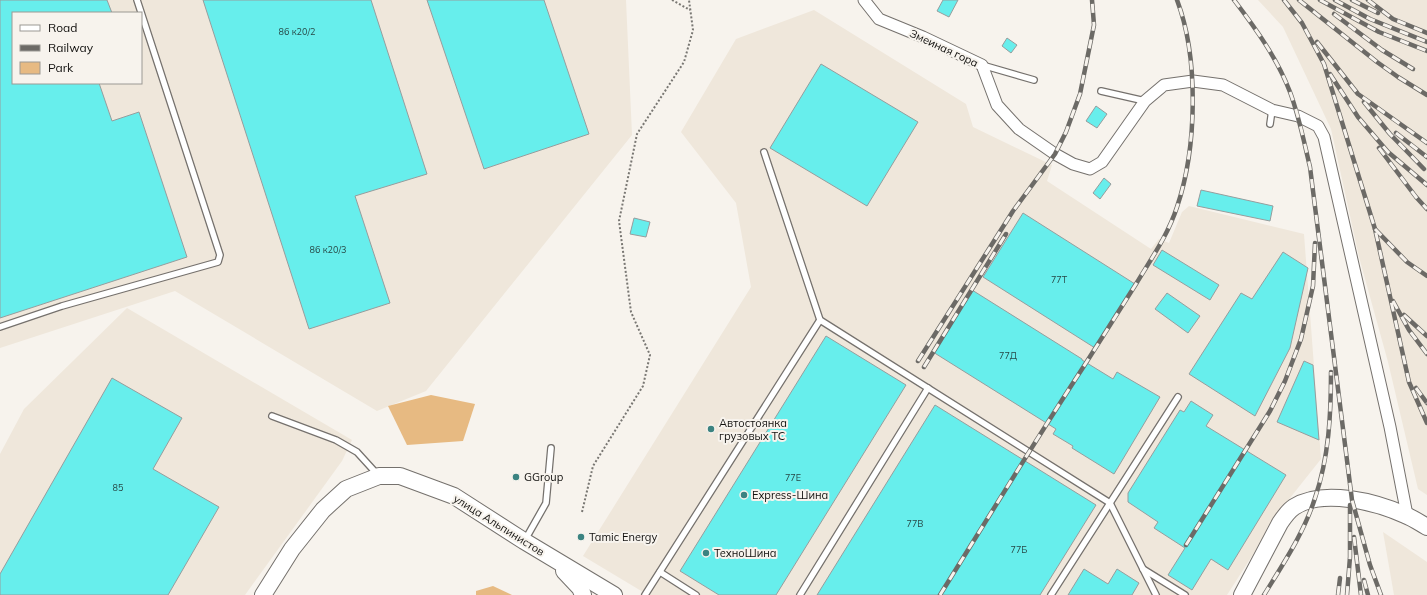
<svg xmlns="http://www.w3.org/2000/svg" width="1427" height="595" viewBox="0 0 1427 595" font-family="Mulish,sans-serif">
  <rect width="100%" height="100%" fill="#f7f3ed"/>
  <g fill="#efe7db" fill-rule="evenodd">
    <path d="M 0,0 L 626,0 L 632,135 L 426,391 L 377,411 L 175,291 L 0,348 ZM 13,13 L 141,13 L 141,83 L 13,83 Z"/>
    <polygon points="1258,0 1427,0 1427,495 1418,489 1388,362 1359,257 1331,129 1283,27"/>
    <polygon points="814,10 966,104 973,127 1052,165 1047,181 1151,249 1159,239 1169,243 1182,212 1189,206 1304,234 1321,459 1286,503 1227,595 648,595 583,556 751,287 736,203 681,132 736,39"/>
    <polygon points="127,308 352,440 342,461 245,595 0,595 0,454 24,409"/>
    <polygon points="1383,532 1427,562 1427,595 1394,595"/>
  </g>
  <g fill="#e7ba82">
    <polygon points="431,395 475,404 463,441 407,445 388,406"/>
    <polygon points="493,586 512,595 476,595 476,591"/>
  </g>
  <g fill="#67eeec" stroke="#969d9d">
    <polygon points="0,0 107,0 112,13 13,13 13,83 99,83 112,121 139,112 187,257 0,318"/>
    <polygon points="203,0 371,0 427,174 355,196 390,303 309,329"/>
    <polygon points="427,0 544,0 589,134 484,169"/>
    <polygon points="943,0 958,0 949,17 937,11"/>
    <polygon points="1007,38 1017,45 1011,53 1002,46"/>
    <polygon points="821,64 918,122 867,206 770,148"/>
    <polygon points="1096,106 1107,114 1097,128 1086,121"/>
    <polygon points="1104,178 1111,184 1100,199 1093,193"/>
    <polygon points="1201,190 1273,206 1270,221 1197,206"/>
    <polygon points="1023,213 1135,284 1095,348 983,277"/>
    <polygon points="634,218 650,222 646,237 630,234"/>
    <polygon points="1162,250 1219,285 1210,300 1153,265"/>
    <polygon points="1283,252 1308,268 1290,348 1255,416 1189,374 1241,293 1252,299"/>
    <polygon points="972,290 1082,359 1082,360 1113,379 1117,372 1160,397 1114,474 1072,448 1073,446 1053,434 1056,429 933,352"/>
    <polygon points="1167,293 1200,316 1188,333 1155,309"/>
    <polygon points="826,336 906,385 776,595 719,595 680,571"/>
    <polygon points="1304,361 1313,365 1319,440 1277,422"/>
    <polygon points="112,378 182,418 153,469 219,507 168,595 0,595 0,574"/>
    <polygon points="1191,401 1213,415 1206,426 1286,475 1228,570 1211,559 1192,590 1168,575 1185,548 1154,528 1158,522 1128,502 1128,493 1180,410 1184,412"/>
    <polygon points="935,405 1096,505 1040,595 817,595"/>
    <polygon points="1084,569 1108,584 1117,569 1139,583 1132,595 1068,595"/>
  </g>
  <g fill="none" stroke-linecap="round" stroke-linejoin="round">
    <defs>
      <g id="service">
        <polyline points="982,65 1034,80"/>
        <polyline points="1101,91 1145,101"/>
        <polyline points="1270,124 1272,110"/>
        <polyline points="764,152 820,320 1110,503 1156,595"/>
        <polyline points="0,327 62,306 218,262 220,255 137,0"/>
        <polyline points="272,416 336,440 357,452 377,474"/>
        <polyline points="525,540 546,503 551,448"/>
        <polyline points="1143,569 1185,595"/>
        <polyline points="660,572 696,595"/>
        <polyline points="645,595 820,320"/>
        <polyline points="800,595 928,388"/>
        <polyline points="1051,595 1178,397"/>
      </g>
      <polyline id="minor" points="864,0 879,19 923,37 982,65 997,105 1019,129 1055,154 1073,164 1090,169 1102,162 1145,101 1164,85 1193,81 1223,85 1272,110 1298,116 1318,126 1324,137 1390,427 1407,515"/>
      <g id="secondary">
        <polyline points="564,571 580,588 583,595"/>
        <polyline points="263,595 292,549 323,510 346,489 379,476 400,476 454,496 524,541 614,595"/>
        <path d="M 1242,595 L 1280,523 C 1284,517 1288,511 1294,507 C 1323,488 1376,502 1405,515 C 1413,518 1420,523 1427,527"/>
      </g>
    </defs>
    <use href="#service" stroke="#75716d" stroke-width="8"/>
    <use href="#minor" stroke="#75716d" stroke-width="13"/>
    <use href="#secondary" stroke="#75716d" stroke-width="18"/>
    <g stroke="#797773" stroke-width="2" stroke-dasharray="2 2" stroke-linecap="butt">
      <polyline points="672,0 690,10"/>
      <polyline points="582,512 593,466 643,386 650,355 631,312 619,221 637,134 684,62 693,30 689,0"/>
    </g>
    <use href="#service" stroke="#fff" stroke-width="5.5"/>
    <use href="#minor" stroke="#fff" stroke-width="11"/>
    <use href="#secondary" stroke="#fff" stroke-width="16"/>
    <defs>
      <g id="rail">
        <path d="M 1234,0 C 1256,29 1277,58 1290,92 C 1299,116 1304,142 1310,167 L 1352,500 L 1370,565 L 1381,595"/>
        <polyline points="1284,0 1302,23 1324,64 1375,229 1409,382 1427,423"/>
        <polyline points="1299,0 1377,62 1398,77 1427,95"/>
        <polyline points="1320,0 1379,32 1427,51"/>
        <polyline points="1335,0 1370,19 1427,42"/>
        <polyline points="1352,0 1378,13"/>
        <polyline points="1368,0 1393,19 1427,33"/>
        <polyline points="1334,14 1382,50 1413,69"/>
        <polyline points="1317,42 1358,94 1427,143"/>
        <polyline points="1330,74 1358,117 1388,152 1427,185"/>
        <polyline points="1364,102 1390,134 1424,169"/>
        <polyline points="1396,133 1427,157"/>
        <polyline points="1379,148 1416,197 1427,209"/>
        <polyline points="1375,229 1407,262 1427,276"/>
        <polyline points="1393,301 1409,330 1427,354"/>
        <polyline points="1404,315 1427,336"/>
        <polyline points="918,361 1013,211 1055,154 1066,132 1080,94 1094,25 1092,0"/>
        <polyline points="924,367 1006,234"/>
        <polyline points="1416,388 1427,403"/>
        <polyline points="1354,537 1361,595"/>
        <polyline points="1186,545 1270,411 1285,381 1301,339 1313,286 1315,243"/>
        <polyline points="1364,580 1368,595"/>
        <path d="M 940,595 C 988,518 1035,441 1084,366 C 1102,338 1119,311 1136,284 C 1151,259 1168,235 1177,207 C 1197,148 1199,58 1177,0"/>
        <path d="M 1264,595 C 1283,564 1304,533 1315,498 C 1329,457 1331,414 1331,372"/>
        <polyline points="1338,595 1340,578"/>
        <polyline points="1347,595 1350,557 1350,505"/>
      </g>
    </defs>
    <use href="#rail" stroke="#6c6a66" stroke-width="4.5"/>
    <use href="#rail" stroke="#f7f3ed" stroke-width="3" stroke-dasharray="9" stroke-linecap="butt"/>
  </g>
  <g fill="#3b8381" stroke="#f7f3ed" stroke-width="1.5">
    <circle cx="711" cy="429" r="4"/>
    <circle cx="516" cy="477" r="4"/>
    <circle cx="744" cy="495" r="4"/>
    <circle cx="581" cy="537" r="4"/>
    <circle cx="706" cy="553" r="4"/>
  </g>
  <g text-anchor="middle" stroke-width="4" stroke-linejoin="round" paint-order="stroke">
    <g font-size="9" fill="#274846">
      <text x="297" y="35">86 к20/2</text>
      <text x="328" y="253">86 к20/3</text>
      <text x="1059" y="283">77Т</text>
      <text x="1008" y="359">77Д</text>
      <text x="793" y="481">77Е</text>
      <text x="118" y="491">85</text>
      <text x="915" y="527">77В</text>
      <text x="1019" y="553">77Б</text>
    </g>
    <g font-size="11" fill="#12110f" stroke="#f7f3ed">
      <text transform="translate(944 48) rotate(25)" y="4">Змеиная гора</text>
      <text transform="translate(499 525) rotate(32)" y="4">улица Альпинистов</text>
    </g>
    <g font-size="11" fill="#12110f" stroke="#f7f3ed" text-anchor="start">
      <text x="719" y="427">Автостоянка<tspan x="719" dy="13">грузовых ТС</tspan></text>
      <text x="524" y="481">GGroup</text>
      <text x="752" y="499">Express-Шина</text>
      <text x="589" y="541">Tamic Energy</text>
      <text x="714" y="557">ТехноШина</text>
    </g>
  </g>
  <rect x="12" y="12" width="130" height="72" fill="#f7f3ed" stroke="#9b9994"/>
  <rect x="20" y="25" width="20" height="6" fill="#ffffff" stroke="#9b9994"/>
  <text x="48" y="32" font-size="12" fill="#12110f">Road</text>
  <rect x="20" y="45" width="20" height="6" fill="#6c6a66" stroke="#9b9994"/>
  <text x="48" y="52" font-size="12" fill="#12110f">Railway</text>
  <rect x="20" y="62" width="20" height="12" fill="#e7ba82" stroke="#9b9994"/>
  <text x="48" y="72" font-size="12" fill="#12110f">Park</text>
</svg>
